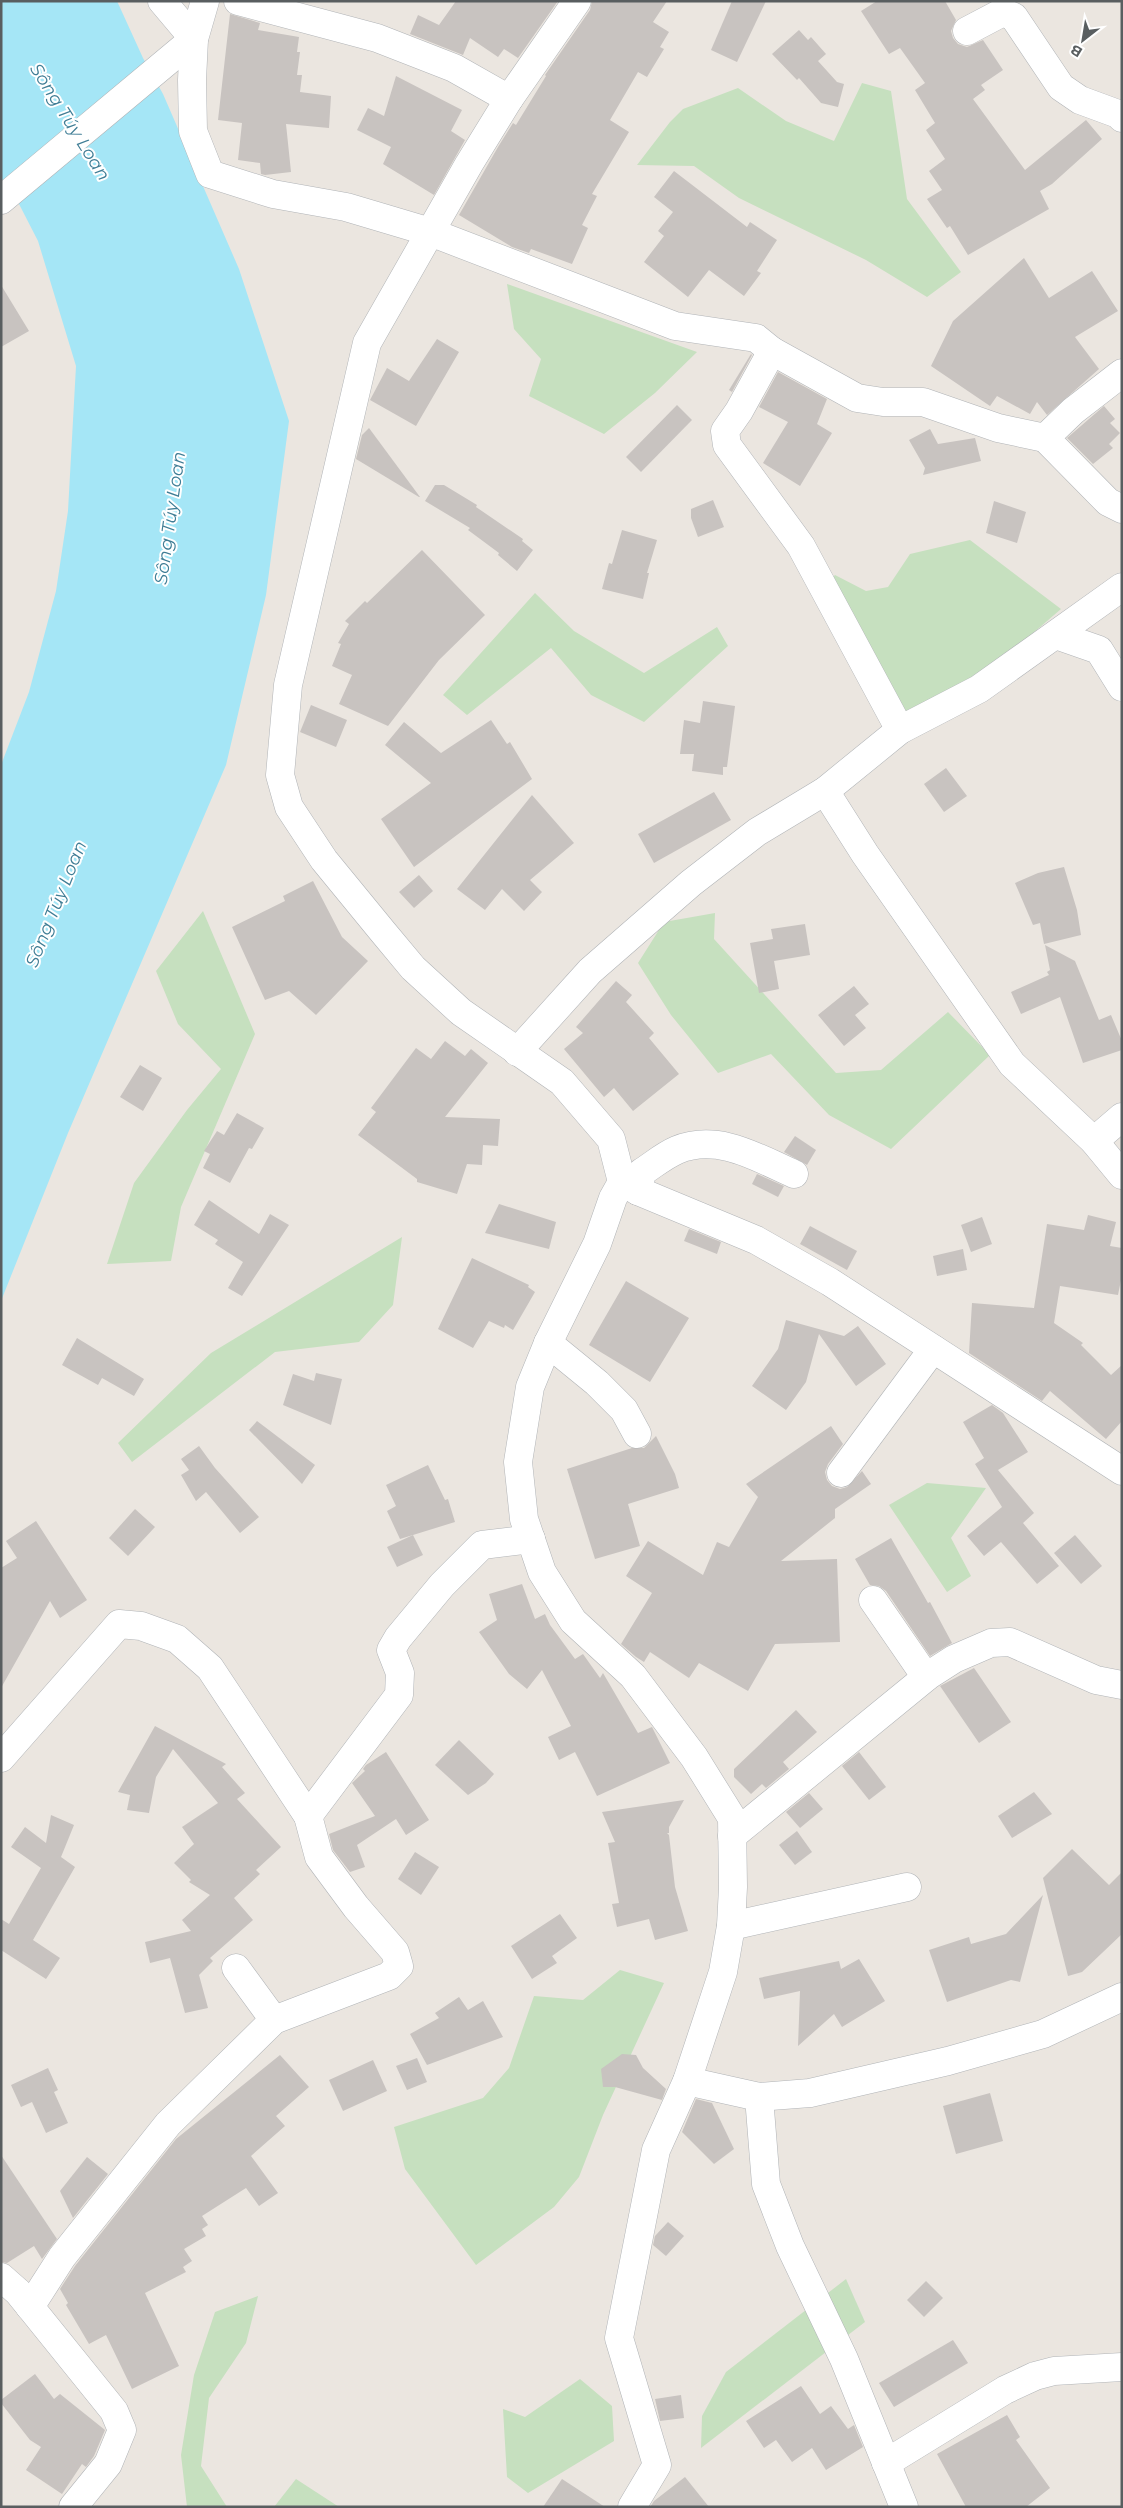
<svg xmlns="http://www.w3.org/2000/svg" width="1123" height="2508" viewBox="0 0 1123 2508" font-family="Montserrat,sans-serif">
  <rect width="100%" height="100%" fill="#ebe6e0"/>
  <g fill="#c6e0bf">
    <polygon points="862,83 891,91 907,199 961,272 927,297 866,260 739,198 694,166 637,165 670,122 683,109 738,88 786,121 834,141"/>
    <polygon points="507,284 697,352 655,393 604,434 529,396 541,359 514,329"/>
    <polygon points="970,540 1061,609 975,683 887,725 817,593 835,575 866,591 888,587 910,554"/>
    <polygon points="535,593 574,631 644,673 717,627 728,646 644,722 591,695 551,648 467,715 443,695"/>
    <polygon points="203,911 255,1034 181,1207 171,1261 107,1264 134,1183 187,1110 221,1069 178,1024 156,971"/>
    <polygon points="715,913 714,939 836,1073 881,1070 948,1012 990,1055 891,1149 829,1115 771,1054 718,1073 671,1015 638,963 664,922"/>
    <polygon points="402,1237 393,1305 359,1342 275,1352 132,1462 118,1443 211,1353"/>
    <polygon points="927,1483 986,1488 951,1538 971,1576 947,1592 889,1505"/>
    <polygon points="620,1970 664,1983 603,2115 579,2177 554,2207 476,2265 405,2169 394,2127 483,2098 509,2068 534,1996 583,2000"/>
    <polygon points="846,2279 865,2322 701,2448 702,2416 726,2372"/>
    <polygon points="258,2296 246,2343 209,2398 201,2466 227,2507 187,2507 181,2455 194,2375 215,2312"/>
    <polygon points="580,2379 612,2406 614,2441 528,2493 507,2477 503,2409 525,2417"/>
    <polygon points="296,2479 336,2505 339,2507 274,2507"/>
  </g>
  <polygon fill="#a5e6f6" points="1,1 117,1 143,58 163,94 239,269 289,421 266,595 226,765 68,1133 1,1301 1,765 29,692 56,591 68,511 76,366 38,241 19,204 1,178"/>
  <g fill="#c8c3c0">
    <polygon points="456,1 558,1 518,58 504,49 498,57 470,38 463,55 410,34 418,15 439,25"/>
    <polygon points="592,1 667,1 653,22 669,32 660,47 664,49 647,77 638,72 610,120 629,132 592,194 597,196 582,225 588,228 572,264 531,249 529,253 512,247 459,215 498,147 513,123 516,125 546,76 545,75 590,10"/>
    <polygon points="732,1 766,1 737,62 711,50"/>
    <polygon points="877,1 945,1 956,20 951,31 953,38 958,44 967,47 983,40 1003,70 981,85 985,90 973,99 1025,170 1086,120 1102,139 1052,184 1040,191 1049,209 968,255 950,226 947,228 927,199 942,190 929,171 945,159 926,130 935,123 915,90 925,83 900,48 889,54 861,11"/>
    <polygon points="230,14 260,23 258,30 299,37 297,52 300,52 297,75 302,75 300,92 331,96 329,128 286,124 291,172 265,175 261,174 260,163 238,160 242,123 218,120"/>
    <polygon points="799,30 808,40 811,37 826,54 818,61 837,82 844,84 838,107 821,103 799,78 797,80 772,54"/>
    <polygon points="396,76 462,110 451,131 465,140 434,195 383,164 391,147 357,130 368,108 384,116"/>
    <polygon points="674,171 747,227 750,222 777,240 757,271 761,273 744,296 709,270 688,297 644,262 664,236 658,231 673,212 654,197"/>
    <polygon points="1024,258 1049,298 1092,271 1118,311 1075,337 1099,369 1047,415 1037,402 1030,414 997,396 990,406 931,366 953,321"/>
    <polygon points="1,285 29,331 1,347"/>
    <polygon points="437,339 459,352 416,426 370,400 387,368 409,381"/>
    <polygon points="751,354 752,355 732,392 729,390"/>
    <polygon points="778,372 827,399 817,424 832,433 800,486 763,463 788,422 759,407"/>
    <polygon points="677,405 692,420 641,472 626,457"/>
    <polygon points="1104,406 1115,419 1110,423 1120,433 1109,444 1113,448 1093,464 1067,438"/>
    <polygon points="369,428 420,497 419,497 356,459 362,435"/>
    <polygon points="930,429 938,444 975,438 981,461 923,475 925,468 909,440"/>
    <polygon points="435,485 444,485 477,505 476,507 523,539 522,541 533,550 517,571 498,555 499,553 468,530 470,528 425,501"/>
    <polygon points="713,500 724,527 698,537 691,518 691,509"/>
    <polygon points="994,501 1026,512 1017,543 986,533"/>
    <polygon points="622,530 657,540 647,573 649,573 643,599 602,589 609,563 612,564"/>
    <polygon points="422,550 485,615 439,660 388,726 339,704 352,675 332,666 341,644 338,643 349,624 345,621 365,601 367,603"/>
    <polygon points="703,701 735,706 727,767 723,767 723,775 692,771 694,754 680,754 684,720 700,723"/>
    <polygon points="311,705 347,720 336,747 300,732"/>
    <polygon points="491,720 507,744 510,742 532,779 414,867 381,819 431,783 385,745 404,722 441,753"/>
    <polygon points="946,768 967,796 944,812 924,784"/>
    <polygon points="714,792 731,820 654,863 638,834"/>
    <polygon points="532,795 574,843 530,880 542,892 524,911 502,889 485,910 457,889"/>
    <polygon points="1064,867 1077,910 1081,935 1044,944 1040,923 1033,925 1015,883 1038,873"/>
    <polygon points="419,875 433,891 414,908 399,892"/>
    <polygon points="313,881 342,937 368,961 316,1015 289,991 265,1000 232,927 285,901 283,896"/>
    <polygon points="805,924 810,955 774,961 779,989 759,993 750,943 773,939 771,929"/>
    <polygon points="1045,945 1075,961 1099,1020 1111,1015 1122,1041 1122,1050 1083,1063 1060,997 1021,1014 1011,992 1049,975 1047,972 1050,970"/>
    <polygon points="616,981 632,995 626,1002 654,1033 649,1038 679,1074 633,1111 614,1088 604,1097 564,1049 583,1033 576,1027"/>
    <polygon points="854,986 869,1004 855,1015 866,1028 844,1046 818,1015"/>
    <polygon points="445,1041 465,1056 471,1049 488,1063 445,1117 500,1119 498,1146 483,1145 482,1165 467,1164 457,1194 417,1182 417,1179 358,1135 376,1112 371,1108 416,1048 431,1059"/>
    <polygon points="140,1065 162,1078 143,1111 120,1097"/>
    <polygon points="237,1113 264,1128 252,1149 249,1148 230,1183 203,1168 210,1154 204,1151 217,1131 224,1135"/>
    <polygon points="795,1136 816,1150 807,1165 784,1152"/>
    <polygon points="757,1174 784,1186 778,1197 752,1184"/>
    <polygon points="209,1200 259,1234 270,1214 289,1225 242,1296 228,1288 243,1262 215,1244 218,1240 194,1225"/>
    <polygon points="499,1204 556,1222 549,1249 485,1233"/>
    <polygon points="1088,1215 1116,1222 1110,1246 1122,1248 1122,1275 1118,1295 1060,1286 1054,1323 1083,1343 1081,1345 1111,1375 1122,1365 1122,1421 1106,1439 1050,1391 1042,1401 969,1353 972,1303 1034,1308 1047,1224 1084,1230"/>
    <polygon points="982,1217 992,1244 971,1252 961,1225"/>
    <polygon points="810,1226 857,1251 847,1270 800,1244"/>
    <polygon points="689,1229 721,1242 717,1254 684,1241"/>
    <polygon points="963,1249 967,1270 937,1276 933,1256"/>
    <polygon points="472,1258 529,1285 528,1287 535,1292 513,1330 505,1325 504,1328 489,1321 473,1348 438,1329"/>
    <polygon points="626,1281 689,1318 650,1382 589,1345"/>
    <polygon points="786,1320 844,1336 858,1326 886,1364 856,1386 819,1334 806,1382 786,1410 752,1386 778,1349"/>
    <polygon points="77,1338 144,1379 134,1396 102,1378 98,1385 62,1365"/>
    <polygon points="316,1373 342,1379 331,1425 283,1405 293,1374 314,1381"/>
    <polygon points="992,1405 1003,1413 1028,1452 998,1470 1034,1513 1023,1523 1059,1566 1037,1584 1001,1542 984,1556 967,1536 1002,1507 975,1464 984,1458 963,1422"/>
    <polygon points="257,1421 315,1465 302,1484 249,1430"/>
    <polygon points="831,1426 843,1444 828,1464 825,1472 827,1480 832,1486 840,1489 847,1487 862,1471 871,1484 835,1509 835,1518 781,1561 837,1559 840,1642 775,1644 748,1691 699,1663 689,1678 650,1652 644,1662 636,1657 621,1644 652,1593 626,1576 648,1541 703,1575 717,1542 729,1547 758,1497 746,1484"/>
    <polygon points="656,1436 675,1474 679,1488 628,1504 640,1546 595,1559 567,1469 632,1448 644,1448"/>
    <polygon points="199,1446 215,1468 259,1517 240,1533 206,1492 196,1501 181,1475 189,1470 181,1459"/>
    <polygon points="428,1465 445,1500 448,1499 455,1522 413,1535 423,1555 397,1567 387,1547 413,1535 400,1539 387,1511 396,1506 386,1485"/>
    <polygon points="135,1509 155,1527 128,1556 109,1538"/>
    <polygon points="36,1521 87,1600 60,1618 50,1601 1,1688 1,1568 17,1558 6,1541"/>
    <polygon points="1075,1535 1102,1566 1081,1584 1054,1553"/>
    <polygon points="891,1538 928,1603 930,1602 952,1643 930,1656 886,1591 879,1586 870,1585 855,1559"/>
    <polygon points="522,1584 535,1619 545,1614 550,1625 575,1659 583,1654 600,1678 603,1673 638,1733 652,1727 670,1763 597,1796 575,1752 559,1760 548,1737 571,1726 542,1670 527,1689 509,1674 479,1632 497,1620 489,1594"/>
    <polygon points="974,1668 1011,1722 979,1743 940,1686"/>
    <polygon points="796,1710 817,1732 783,1762 789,1769 766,1788 762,1784 751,1794 734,1777 734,1769"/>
    <polygon points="155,1726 226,1764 222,1767 245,1793 237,1799 281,1847 256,1870 260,1874 234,1898 253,1920 210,1958 213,1961 199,1975 208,2008 185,2013 170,1958 150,1963 145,1942 191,1931 182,1920 210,1895 189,1882 191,1880 174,1863 194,1844 182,1827 218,1803 173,1749 156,1777 149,1813 127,1810 130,1795 118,1792"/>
    <polygon points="459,1740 494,1774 486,1783 468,1795 435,1765"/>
    <polygon points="386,1752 429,1820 406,1835 396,1819 357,1845 365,1867 350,1872 333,1850 329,1834 375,1816 352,1783 365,1771 363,1769 366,1765"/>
    <polygon points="859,1752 886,1787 869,1800 842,1766"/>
    <polygon points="1034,1792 1052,1814 1012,1838 998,1816"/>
    <polygon points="809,1793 823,1809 800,1828 786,1812"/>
    <polygon points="684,1800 669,1827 669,1833 667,1833 669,1835 675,1887 688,1931 655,1940 649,1919 617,1927 612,1904 619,1903 608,1843 615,1842 602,1812"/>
    <polygon points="51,1815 74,1825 61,1857 75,1867 33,1940 60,1958 46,1979 1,1950 1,1919 9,1924 41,1868 11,1847 25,1827 46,1843"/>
    <polygon points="797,1831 812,1852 795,1865 779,1845"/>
    <polygon points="1072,1849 1109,1885 1122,1872 1122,1934 1082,1972 1068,1976 1043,1878"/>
    <polygon points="415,1852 439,1867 421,1895 398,1879"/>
    <polygon points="1043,1895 1020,1982 1011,1980 947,2002 929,1950 969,1937 971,1944 1006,1934"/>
    <polygon points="560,1914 577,1938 552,1956 557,1963 532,1979 511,1946"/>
    <polygon points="859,1959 885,2001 842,2027 834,2014 798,2046 800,1991 764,1999 759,1978 839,1961 841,1969"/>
    <polygon points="459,1997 468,2010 483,2001 503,2037 427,2065 410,2034 439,2018 435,2013"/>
    <polygon points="622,2054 636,2055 643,2068 666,2089 662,2100 615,2087 603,2087 601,2069"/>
    <polygon points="280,2055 309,2087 276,2116 285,2126 251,2156 278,2193 259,2206 246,2188 202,2216 208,2225 202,2229 206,2236 184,2249 192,2261 183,2267 186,2272 145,2293 179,2366 132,2389 106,2335 89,2344 66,2305 68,2303 60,2289 75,2266 176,2139"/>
    <polygon points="417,2058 427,2082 407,2090 396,2066"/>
    <polygon points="373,2060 387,2091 343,2111 329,2080"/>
    <polygon points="48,2068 58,2090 54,2092 68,2123 46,2133 32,2102 21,2107 11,2085"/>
    <polygon points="990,2093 1003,2141 956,2154 943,2106"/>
    <polygon points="696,2099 712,2103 734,2149 714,2164 682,2132"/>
    <polygon points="1,2155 57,2239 42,2259 34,2246 7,2263 1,2262"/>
    <polygon points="87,2157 108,2174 73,2218 60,2191"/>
    <polygon points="668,2222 684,2236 666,2256 653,2245 655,2236"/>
    <polygon points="926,2281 943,2298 924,2317 907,2300"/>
    <polygon points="953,2340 968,2363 894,2407 879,2383"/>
    <polygon points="35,2374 54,2399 60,2394 105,2430 94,2456 86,2467 82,2464 62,2494 26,2470 41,2447 30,2440 1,2403 1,2400"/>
    <polygon points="801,2386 820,2414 831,2406 848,2429 854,2425 863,2447 826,2470 812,2448 792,2462 776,2440 764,2448 746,2421"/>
    <polygon points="681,2395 684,2418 660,2421 655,2399"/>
    <polygon points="1007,2415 1020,2437 1016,2440 1050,2488 1026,2507 966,2507 937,2454"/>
    <polygon points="685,2477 709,2507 650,2507 654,2501"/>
    <polygon points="562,2479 605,2507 543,2507"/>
  </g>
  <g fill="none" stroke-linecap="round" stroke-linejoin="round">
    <defs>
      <g id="minor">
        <polyline points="205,1 194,39 192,80 193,131 210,174 273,194 346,207 430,232 675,326 756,338 772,351 739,411 725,431 727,445 801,546 900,730"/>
        <polyline points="238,1 377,38 454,68 509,99"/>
        <polyline points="577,1 509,99 469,164 367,343 288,685 280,775 289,807 324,860 383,932 413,968 461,1012 562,1082 611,1139 622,1182 613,1198 597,1244 548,1343 530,1387 518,1462 524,1519 542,1572 573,1621 633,1676 694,1757 732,1818 733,1887 731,1926 723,1972 687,2081 656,2150 619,2338 657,2465 632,2507"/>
        <polyline points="967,31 1003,12 1014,17 1061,87 1080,100 1118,114 1122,118"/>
        <polyline points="1,200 194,39 162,1"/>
        <polyline points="772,351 857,398 883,402 923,402 998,428 1045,438"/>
        <polyline points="1122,373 1073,411 1045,438 1108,502 1122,509"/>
        <polyline points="1056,635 1099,650 1122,687"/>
        <polyline points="825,791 865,854 1012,1064 1094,1141 1122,1175"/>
        <polyline points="517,1052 590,971 691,883 757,832 825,791 900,730 979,689 1122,587"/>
        <polyline points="1094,1141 1122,1117"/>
        <polyline points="622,1182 638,1191 756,1240 830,1282 1122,1471"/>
        <path d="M 638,1191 L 642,1172 C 653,1165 665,1155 677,1150 C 718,1133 758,1158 794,1174"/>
        <polyline points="548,1343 597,1383 624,1410 637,1434"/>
        <polyline points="841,1473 933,1349"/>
        <polyline points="873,1600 926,1677"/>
        <polyline points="1,1758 119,1624 141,1626 177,1639 210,1668 308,1816 319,1857 356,1907 395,1952 399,1966 389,1976 274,2020 168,2124 62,2257 30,2307"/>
        <polyline points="308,1816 399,1695 400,1673 391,1650 398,1638 442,1585 482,1545 531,1539"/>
        <polyline points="732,1836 929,1675 954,1659 991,1643 1010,1642 1096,1680 1122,1685"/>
        <polyline points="731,1926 907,1887"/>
        <polyline points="236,1968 274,2020"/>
        <polyline points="687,2081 759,2097 810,2093 948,2061 1043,2034 1122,1997"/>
        <polyline points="759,2097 766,2184 790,2246 844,2359 904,2507"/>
        <polyline points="1,2277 18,2292 114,2411 122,2430 108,2464 73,2507"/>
        <polyline points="886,2463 1005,2390 1035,2376 1054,2371 1122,2367"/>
      </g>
    </defs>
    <use href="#minor" stroke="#b1b4b7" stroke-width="29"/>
    <use href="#minor" stroke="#fff" stroke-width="28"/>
  </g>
  <g text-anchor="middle" stroke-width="4" stroke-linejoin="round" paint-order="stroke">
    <g font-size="18" font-style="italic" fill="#3f7d95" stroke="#fff">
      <text transform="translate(70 122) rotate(58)" y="6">Sông Túy Loan</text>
      <text transform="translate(170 518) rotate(-82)" y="6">Sông Túy Loan</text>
      <text transform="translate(56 904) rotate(-68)" y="6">Sông Túy Loan</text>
    </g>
  </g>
  <rect width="1123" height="2508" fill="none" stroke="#595e60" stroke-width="5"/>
  <g transform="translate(1083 40) rotate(211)" stroke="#ffffff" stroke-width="4" paint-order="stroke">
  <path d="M0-4L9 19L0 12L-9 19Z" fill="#595e60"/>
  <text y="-8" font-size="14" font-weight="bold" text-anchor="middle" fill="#595e60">B</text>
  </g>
</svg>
